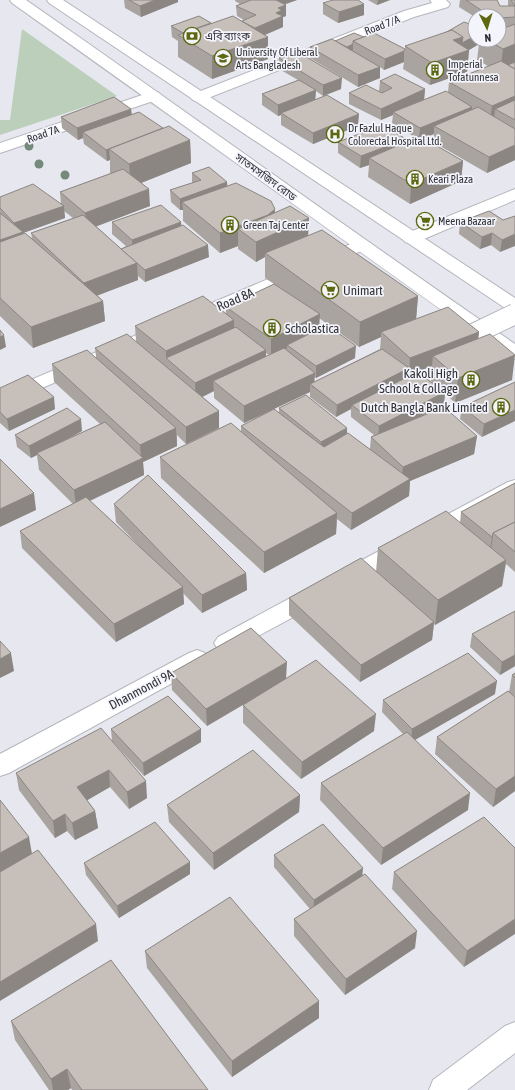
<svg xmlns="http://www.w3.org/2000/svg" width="515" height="1090" viewBox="0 0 515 1090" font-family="'Asap Condensed','Noto Sans Bengali',sans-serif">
  <rect width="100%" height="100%" fill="#e6e7ef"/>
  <polygon fill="#bbcfbb" points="22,29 117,96 0,135 0,120 10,120"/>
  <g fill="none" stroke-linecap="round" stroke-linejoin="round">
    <defs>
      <g id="minor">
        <polygon points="430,0 446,0 450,4 448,7 414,17 203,100 198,102 193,100 190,97 193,94 404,11 432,3"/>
        <polygon points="154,91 159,93 162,96 159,99 0,153 0,143"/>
        <polygon points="515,189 515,200 417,242 411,243 405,242 402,238 405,234"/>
        <polygon points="360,240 366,241 369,245 366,249 0,406 0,393"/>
        <polygon points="515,480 515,496 352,586 344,588 336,586 333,580 336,574 508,482"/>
        <polygon points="315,587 323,589 326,595 323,601 234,649 226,652 218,649 214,643 218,637 307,589"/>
        <polygon points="197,650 205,653 209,659 205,665 9,773 0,776 0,754 189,653"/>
        <polygon points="515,1022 515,1053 467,1090 429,1090 433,1080 505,1026"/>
      </g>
      <g id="major">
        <path d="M 10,0 L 26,0 C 190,114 351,231 515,344 L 515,359 L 508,357 C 342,240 178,120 12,3 Z"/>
        <polygon points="47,0 63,0 515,298 515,312 508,310 49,3"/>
      </g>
    </defs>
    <use href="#minor" stroke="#b5b6bd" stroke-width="2"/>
    <use href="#major" stroke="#b5b6bd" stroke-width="2"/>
    <use href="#minor" fill="#fff" fill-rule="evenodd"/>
    <use href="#major" fill="#fff" fill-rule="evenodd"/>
    <defs>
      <polyline id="minor-bridge" points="467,337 515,314"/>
    </defs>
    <use href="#minor-bridge" stroke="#b5b6bd" stroke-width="22" stroke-linecap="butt"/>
    <use href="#minor-bridge" stroke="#fff" stroke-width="20"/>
  </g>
  <g fill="#758a7b">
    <circle cx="29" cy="146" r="4.5"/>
    <circle cx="39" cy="164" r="4.5"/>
    <circle cx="65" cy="175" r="4.5"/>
  </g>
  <g fill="#aaa4a0" fill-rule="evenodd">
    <polygon points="124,0 178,0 178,2 141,17 125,8"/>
    <polygon points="235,0 297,0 285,4 286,5 286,16 283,17 283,27 265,35 268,59 212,79 178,57 178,41 172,37 171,26 242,21 244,20 237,16 236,6 240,4 235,1"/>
    <polygon points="368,0 390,0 377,5"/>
    <polygon points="460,0 497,0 500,6 508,6 508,0 515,0 515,160 487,173 433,142 434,134 423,138 463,161 461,181 410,204 368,177 369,165 360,168 338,153 338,142 406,142 416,138 392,123 393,115 381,120 349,104 349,93 379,91 380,81 425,89 424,100 448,92 449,82 488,66 477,60 479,44 469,50 467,72 430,85 403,69 404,62 384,70 380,67 380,78 358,87 310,58 310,47 335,41 364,37 405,49 405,46 475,40 499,40 500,29 499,29 499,16 475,16 475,17 459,7"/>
    <polygon points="323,3 364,4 364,15 338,23 323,14"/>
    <polygon points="279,58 341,89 323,96 316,91 315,100 358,126 313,144 281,125 281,115 278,116 262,105 262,94 298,80 279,69"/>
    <path d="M 131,109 L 132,115 L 190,140 L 191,163 L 141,183 L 150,206 L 96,226 L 121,249 L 126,246 L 112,234 L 112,222 L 181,222 L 181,225 L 209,257 L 145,282 L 138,276 L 138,280 L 97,295 L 103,301 L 105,321 L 33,348 L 0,316 L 0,197 L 61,204 L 60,192 L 111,173 L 110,173 L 110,160 L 107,161 L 84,144 L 83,138 L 78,140 L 62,128 L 61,117 ZM 64,211 L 73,218 L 31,233 L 32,238 L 23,233 L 65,218 Z"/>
    <path d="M 192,173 L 227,182 L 227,186 L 275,212 L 309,218 L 308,235 L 418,296 L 416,319 L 479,332 L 478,339 L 512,380 L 455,403 L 445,393 L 444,404 L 423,415 L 477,436 L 474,454 L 410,481 L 409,496 L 351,530 L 337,519 L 336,534 L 264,573 L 161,478 L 160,457 L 241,431 L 241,426 L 264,414 L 244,423 L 214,398 L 214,391 L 202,397 L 219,411 L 219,428 L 186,444 L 177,435 L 177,446 L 143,462 L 144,475 L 90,501 L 139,546 L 116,522 L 114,504 L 246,573 L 247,590 L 202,613 L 183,593 L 184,604 L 116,642 L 22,548 L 20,531 L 73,504 L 39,470 L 37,455 L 31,458 L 17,447 L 15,435 L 82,431 L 72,437 L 100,424 L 54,382 L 52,364 L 96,357 L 95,348 L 136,342 L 135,326 L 226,313 L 226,307 L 274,284 L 265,278 L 265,257 L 256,262 L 238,249 L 238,246 L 220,253 L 183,221 L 183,210 L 180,210 L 171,202 L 170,190 L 192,183 ZM 319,318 L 359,347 L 381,337 L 380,349 L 314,382 L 314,377 L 316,378 L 355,358 L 319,329 ZM 266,353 L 269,355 L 266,357 ZM 432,366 L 431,381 L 436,385 L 417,372 ZM 310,392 L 310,397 L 336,417 L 351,409 L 351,417 L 374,435 L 371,437 L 370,449 L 347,434 L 279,408 L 279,413 L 274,409 Z"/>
    <polygon points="515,216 500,252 491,245 480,249 459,234 460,222 503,220"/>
    <polygon points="515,382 482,437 460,419 462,407"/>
    <polygon points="0,388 55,409 9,431 0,423"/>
    <polygon points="515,483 515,572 506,564 502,586 435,625 434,624 432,640 360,682 289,615 289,598 376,572 378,548 460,523 461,512"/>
    <polygon points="515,611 515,666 500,675 470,647 472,634"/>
    <polygon points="171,673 286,679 374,731 301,779 243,723 243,705 267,691 207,726 172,690"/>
    <polygon points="515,673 515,791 493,807 435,754 437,737 509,692 512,675"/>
    <polygon points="495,694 415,740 468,810 381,865 320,800 321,783 403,734 382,712 383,700"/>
    <polygon points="111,729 201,742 144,776 113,742 147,798 129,809 110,787 87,800 95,811 98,828 75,840 67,831 55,838 19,790 16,773 112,741"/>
    <polygon points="300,795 299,812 214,870 169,822 167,805"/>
    <polygon points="515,848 464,967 392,889 394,872"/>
    <polygon points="274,855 363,875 415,948 345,995 294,936 294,919 310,909 274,867"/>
    <polygon points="84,863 190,874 119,918 86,875"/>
    <polygon points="145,951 319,1001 319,1018 232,1077 147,968"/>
    <polygon points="11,1021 208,1090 72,1090 71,1088 68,1090 49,1090 15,1040"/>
  </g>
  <g fill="#8b8682">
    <polygon points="155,0 178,0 178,2 141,17 140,6"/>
    <polygon points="272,0 297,0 272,9"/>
    <polygon points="378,0 390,0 377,5"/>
    <polygon points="364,4 364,15 338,23 339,12"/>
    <polygon points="286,5 286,16 283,17 283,27 255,39 255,28 276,13 278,8"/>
    <polygon points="475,36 475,40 479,40 479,44 469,50 467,72 430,85 432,63 453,40 463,37"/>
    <polygon points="268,37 268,59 212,79 212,56"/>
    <polygon points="353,44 353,50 347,53 347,47"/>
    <polygon points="515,44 515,67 500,73 503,49"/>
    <polygon points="404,51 404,62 384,70 385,59"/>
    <polygon points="380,67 380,78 358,87 358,75"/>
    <polygon points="342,78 341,89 323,96 323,85"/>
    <polygon points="425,89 424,100 393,112 393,115 381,120 381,109"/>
    <polygon points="316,90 315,102 281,113 281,115 278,116 278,105"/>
    <polygon points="515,96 515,111 495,109 494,120 490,121 492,106"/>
    <polygon points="472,107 471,119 434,126 434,134 419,140 420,128"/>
    <polygon points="131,109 132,120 83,132 83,138 78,140 77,128"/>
    <polygon points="359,114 358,126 313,144 313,133"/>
    <polygon points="163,128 109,149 110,160 107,161 106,150"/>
    <polygon points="406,139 405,150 369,158 369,165 360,168 361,156"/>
    <polygon points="190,140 191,163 131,187 129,164"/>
    <polygon points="515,145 515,160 487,173 489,157"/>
    <polygon points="463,161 461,181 410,204 411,184"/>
    <polygon points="227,182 228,194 182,202 183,210 180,210 180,199"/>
    <polygon points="149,189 150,206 87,230 85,213"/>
    <polygon points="64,206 65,218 23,233 25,248 0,258 0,240 15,235 14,223"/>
    <polygon points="275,209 275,229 238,229 238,246 220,253 220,233"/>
    <polygon points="309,218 308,238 265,253 265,257 256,262 256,242"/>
    <polygon points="181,222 182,234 133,252 132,240"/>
    <polygon points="492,233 491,245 480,249 482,237"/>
    <polygon points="515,234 515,246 500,252 502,240"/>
    <polygon points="208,245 209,257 145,282 145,270"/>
    <polygon points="137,263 138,280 86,300 84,283"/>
    <polygon points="418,296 416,320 381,332 381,337 359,347 360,322"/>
    <polygon points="103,301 105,321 33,348 31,327"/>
    <polygon points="320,314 319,331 287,345 287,348 271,356 271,339"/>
    <polygon points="234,320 234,337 166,359 166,351"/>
    <polygon points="479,332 477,349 433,356 432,366 409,375 410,358"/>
    <polygon points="4,335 6,347 0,350 0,337"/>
    <polygon points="356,346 355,358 316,378 316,366"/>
    <polygon points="266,350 266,367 213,381 214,391 196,400 195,383"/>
    <polygon points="515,355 512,380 455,403 458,378"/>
    <polygon points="409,368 408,380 352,405 351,409 336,417 337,405"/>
    <polygon points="315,373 314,388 310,384 310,392 244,423 244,406"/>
    <polygon points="445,392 444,404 378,439 379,426"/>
    <polygon points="54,397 55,409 9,431 7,419"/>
    <polygon points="515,410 515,421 482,437 484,424"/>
    <polygon points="219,411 219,428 186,444 186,427"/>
    <polygon points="81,419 82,431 38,454 37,453 37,455 31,458 29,446"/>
    <polygon points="176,428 177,446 143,462 144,475 76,507 74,490 141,458 140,445"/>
    <polygon points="347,428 347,441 320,454 321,442"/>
    <polygon points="477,436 474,454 410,481 409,496 351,530 352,513 401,484 403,467"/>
    <polygon points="34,493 36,510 0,527 0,509"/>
    <polygon points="337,513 336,534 264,573 264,552"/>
    <polygon points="492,537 493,537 491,549 490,550"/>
    <polygon points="506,560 502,586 435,625 438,600"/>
    <polygon points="246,573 247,590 202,613 202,595"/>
    <polygon points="183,587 184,604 116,642 114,624"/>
    <polygon points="434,622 432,640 360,682 361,665"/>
    <polygon points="11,653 14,671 0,678 0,659"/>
    <polygon points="515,655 515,666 500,675 502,662"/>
    <polygon points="287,662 286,679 207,726 206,709"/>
    <polygon points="497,681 495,694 411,742 412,729"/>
    <polygon points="376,714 374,731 301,779 302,762"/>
    <polygon points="201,729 201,742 144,776 143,763"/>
    <polygon points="109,770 110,787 79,805 77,787"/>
    <polygon points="515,776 515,791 493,807 496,789"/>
    <polygon points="146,781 147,798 129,809 127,792"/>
    <polygon points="470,793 468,810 381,865 383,848"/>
    <polygon points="300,795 299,812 214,870 213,853"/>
    <polygon points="95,811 98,828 75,840 72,823"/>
    <polygon points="65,814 67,831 55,838 53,821"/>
    <polygon points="29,837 32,854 0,872 0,853"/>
    <polygon points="190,862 190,874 119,918 117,906"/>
    <polygon points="363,868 362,880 313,912 314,900"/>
    <polygon points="515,919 515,934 464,967 467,951"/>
    <polygon points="96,924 98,941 0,1001 0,982"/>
    <polygon points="417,931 415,948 345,995 346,979"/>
    <polygon points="319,1001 319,1018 232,1077 232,1061"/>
    <polygon points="67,1069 71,1088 68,1090 53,1090 51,1079"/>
  </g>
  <g fill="#c6bfba" stroke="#8b8682">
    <polygon points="129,0 155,0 140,6"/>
    <polygon points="251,0 276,0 286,5 278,8 282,10 276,13 283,16 255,28 245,23 242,21 256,15 236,6"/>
    <polygon points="333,0 358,0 364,4 339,12 323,3"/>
    <polygon points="466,0 497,0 500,6 515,6 511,0 515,0 515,17 499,18 499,16 490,16"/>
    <polygon points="199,16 211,23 183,33 171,26"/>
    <polygon points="233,16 268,37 212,56 178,35"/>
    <polygon points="464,22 475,26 475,36 462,43 463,37 452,30 445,33"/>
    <polygon points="515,24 515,44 503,49 487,40 499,40 499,30"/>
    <polygon points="452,30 463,37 453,40 469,50 432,63 405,46"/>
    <polygon points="354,33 364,37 353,41 353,44 347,47 335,41"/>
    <polygon points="374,33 405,49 404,51 385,59 353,41"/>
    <polygon points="332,39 380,67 358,75 310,47"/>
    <polygon points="298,52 342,78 323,85 279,58"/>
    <polygon points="501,61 515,69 515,96 492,106 449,82"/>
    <polygon points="515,62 515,69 508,65"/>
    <polygon points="395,74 425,89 381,109 349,93 366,85 382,93 392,88 380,81"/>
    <polygon points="299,80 316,90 278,105 262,94"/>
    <polygon points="446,91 472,107 420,128 393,112"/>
    <polygon points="327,95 359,114 313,133 281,113"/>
    <polygon points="114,97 131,109 77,128 61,117"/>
    <polygon points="515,100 515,120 495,109"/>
    <polygon points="478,107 515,129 515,145 489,157 434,126"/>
    <polygon points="139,112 163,128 106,150 83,132"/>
    <polygon points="383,125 406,139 361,156 338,142"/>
    <polygon points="169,126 190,140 129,164 109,149"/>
    <polygon points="420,136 463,161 411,184 369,158"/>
    <polygon points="209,167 227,182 180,199 170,190 201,180 192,173"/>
    <polygon points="123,169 149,189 85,213 60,192"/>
    <polygon points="236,183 271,201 275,209 268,215 220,233 182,202"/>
    <polygon points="33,184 64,206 14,223 0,208 0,197"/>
    <polygon points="161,205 181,222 132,240 112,222"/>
    <polygon points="290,206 309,218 256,242 238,229"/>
    <polygon points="489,211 503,220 515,216 515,234 502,240 492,233 482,237 460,222"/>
    <polygon points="0,213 23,232 0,240"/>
    <polygon points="83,215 137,263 84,283 31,233"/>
    <polygon points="183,225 208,245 145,270 121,249"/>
    <polygon points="322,230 418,296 360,322 265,253"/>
    <polygon points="25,233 103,301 31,327 0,298 0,242"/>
    <polygon points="274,284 320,314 271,339 226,307"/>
    <polygon points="203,296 234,320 166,351 135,326"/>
    <polygon points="448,307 479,332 410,358 381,332"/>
    <polygon points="327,325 356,346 316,366 287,345"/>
    <polygon points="236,327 266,350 195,383 166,358"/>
    <polygon points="0,330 4,335 0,337"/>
    <polygon points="127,334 219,411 186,427 95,348"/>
    <polygon points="490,334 515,355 458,378 433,356"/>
    <polygon points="284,348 315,373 244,406 213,381"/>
    <polygon points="382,349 409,368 337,405 310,384"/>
    <polygon points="87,350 176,428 140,445 52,364"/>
    <polygon points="417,372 445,392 379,426 352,405"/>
    <polygon points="28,375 54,397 7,419 0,412 0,388"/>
    <polygon points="515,382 515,410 484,424 462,407"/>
    <polygon points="306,395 347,428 321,442 279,408"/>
    <polygon points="444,407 477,436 403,467 371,437"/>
    <polygon points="67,408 81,419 29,446 15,435"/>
    <polygon points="274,409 324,447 348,433 410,479 352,513 241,426"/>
    <polygon points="105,422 143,458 74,490 37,453"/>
    <polygon points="231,423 337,513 264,552 160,457"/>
    <polygon points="0,459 34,493 0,509"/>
    <polygon points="148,475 246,573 202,595 114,504"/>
    <polygon points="515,483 515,522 493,533 492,537 461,512"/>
    <polygon points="86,497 183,587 114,624 20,531"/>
    <polygon points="446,511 506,560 438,600 378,548"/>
    <polygon points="515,522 515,552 493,533"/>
    <polygon points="361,558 434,622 361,665 289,598"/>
    <polygon points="515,611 515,655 502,662 472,634"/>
    <polygon points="251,628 287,662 206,709 171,673"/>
    <polygon points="0,641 11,653 0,659"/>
    <polygon points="468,653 497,681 412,729 383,700"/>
    <polygon points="316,660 376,714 302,762 243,705"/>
    <polygon points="515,673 515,678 512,675"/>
    <polygon points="508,691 515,697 515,776 496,789 437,737"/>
    <polygon points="168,696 201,729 143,763 111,729"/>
    <polygon points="101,728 146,781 127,792 109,770 77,787 95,811 72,823 65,814 53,821 16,773"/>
    <polygon points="407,732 470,793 383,848 321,783"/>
    <polygon points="253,750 300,795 213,853 167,805"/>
    <polygon points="0,800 29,837 0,853"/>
    <polygon points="484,817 515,848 515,919 467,951 394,872"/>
    <polygon points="155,822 190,862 117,906 84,863"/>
    <polygon points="323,824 363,868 314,900 274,855"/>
    <polygon points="38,850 96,924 0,982 0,872"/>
    <polygon points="365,874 417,931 346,979 294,919"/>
    <polygon points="230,897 319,1001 232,1061 145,951"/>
    <polygon points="111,960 208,1090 82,1090 67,1069 51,1079 11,1021"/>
  </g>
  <defs>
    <symbol id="bank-ring" viewBox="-11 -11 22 22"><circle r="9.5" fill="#f3f4fc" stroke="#5d680e" stroke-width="1.5"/><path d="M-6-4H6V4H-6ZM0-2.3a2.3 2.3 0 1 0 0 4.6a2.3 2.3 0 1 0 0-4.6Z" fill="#5d680e"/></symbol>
    <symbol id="university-ring" viewBox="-11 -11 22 22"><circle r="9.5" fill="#f3f4fc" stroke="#5d680e" stroke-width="1.5"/><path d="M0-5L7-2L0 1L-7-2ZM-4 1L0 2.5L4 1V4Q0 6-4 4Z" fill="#5d680e"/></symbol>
    <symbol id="building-ring" viewBox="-11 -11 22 22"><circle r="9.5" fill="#f3f4fc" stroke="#5d680e" stroke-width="1.5"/><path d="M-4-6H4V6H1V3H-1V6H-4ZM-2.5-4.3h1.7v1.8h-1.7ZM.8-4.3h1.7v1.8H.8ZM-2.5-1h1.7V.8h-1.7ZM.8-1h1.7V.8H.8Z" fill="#5d680e"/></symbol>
    <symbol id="hospital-ring" viewBox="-11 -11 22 22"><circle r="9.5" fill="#f3f4fc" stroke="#5d680e" stroke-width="1.5"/><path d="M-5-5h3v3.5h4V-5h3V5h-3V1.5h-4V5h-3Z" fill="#5d680e"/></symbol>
    <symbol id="supermarket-ring" viewBox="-11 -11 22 22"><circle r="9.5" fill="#f3f4fc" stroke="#5d680e" stroke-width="1.5"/><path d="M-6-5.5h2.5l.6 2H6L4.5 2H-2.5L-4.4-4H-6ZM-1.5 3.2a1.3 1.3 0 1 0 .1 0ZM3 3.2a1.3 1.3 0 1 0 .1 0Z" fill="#5d680e"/></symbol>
  </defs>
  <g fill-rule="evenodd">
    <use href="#bank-ring" x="182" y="26" width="20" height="20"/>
    <use href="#university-ring" x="213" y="48" width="20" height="20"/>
    <use href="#building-ring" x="425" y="60" width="20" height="20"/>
    <use href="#hospital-ring" x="325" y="124" width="20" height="20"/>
    <use href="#building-ring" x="405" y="169" width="20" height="20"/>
    <use href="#supermarket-ring" x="415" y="211" width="20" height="20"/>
    <use href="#building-ring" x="220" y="215" width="20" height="20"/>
    <use href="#supermarket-ring" x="320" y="280" width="20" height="20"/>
    <use href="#building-ring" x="262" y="318" width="20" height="20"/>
    <use href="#building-ring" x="461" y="370" width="20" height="20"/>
    <use href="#building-ring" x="491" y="397" width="20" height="20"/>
  </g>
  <g text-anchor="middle" stroke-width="3.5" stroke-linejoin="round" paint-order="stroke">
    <g font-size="11" fill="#313134" stroke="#f3f4fc">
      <text transform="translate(382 25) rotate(-21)" y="4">Road 7/A</text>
      <text transform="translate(43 134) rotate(-19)" y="4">Road 7A</text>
      <text transform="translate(266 177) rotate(36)" y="4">সাতমসজিদ রোড</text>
    </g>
    <g font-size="11" fill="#313134" stroke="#f3f4fc" text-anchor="start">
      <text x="205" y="40">এবি ব্যাংক</text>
      <text x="236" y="56">University Of Liberal<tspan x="236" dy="13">Arts Bangladesh</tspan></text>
      <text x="448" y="68">Imperial<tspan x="448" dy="13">Tofatunnesa</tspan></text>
      <text x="348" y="132">Dr Fazlul Haque<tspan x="348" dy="13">Colorectal Hospital Ltd.</tspan></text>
      <text x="428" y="183">Keari Plaza</text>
      <text x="438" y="225">Meena Bazaar</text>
      <text x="243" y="229">Green Taj Center</text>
    </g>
    <g font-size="13" fill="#313134" stroke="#f3f4fc" text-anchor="start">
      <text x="343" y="295">Unimart</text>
      <text x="285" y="333">Scholastica</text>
      <text x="458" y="378" text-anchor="end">Kakoli High<tspan x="458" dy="15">School &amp; Collage</tspan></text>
      <text x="488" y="412" text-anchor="end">Dutch Bangla Bank Limited</text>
    </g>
    <g font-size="13" fill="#313134" stroke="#f3f4fc">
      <text transform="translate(235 299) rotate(-23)" y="5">Road 8A</text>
      <text transform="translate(141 689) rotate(-28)" y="5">Dhanmondi 9A</text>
    </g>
  </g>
  <g transform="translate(487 28) rotate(175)"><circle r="19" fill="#f3f4fc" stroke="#a5a6ac"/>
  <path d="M0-3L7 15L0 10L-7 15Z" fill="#5d680e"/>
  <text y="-6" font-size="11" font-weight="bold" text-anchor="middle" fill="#313134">N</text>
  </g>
</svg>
